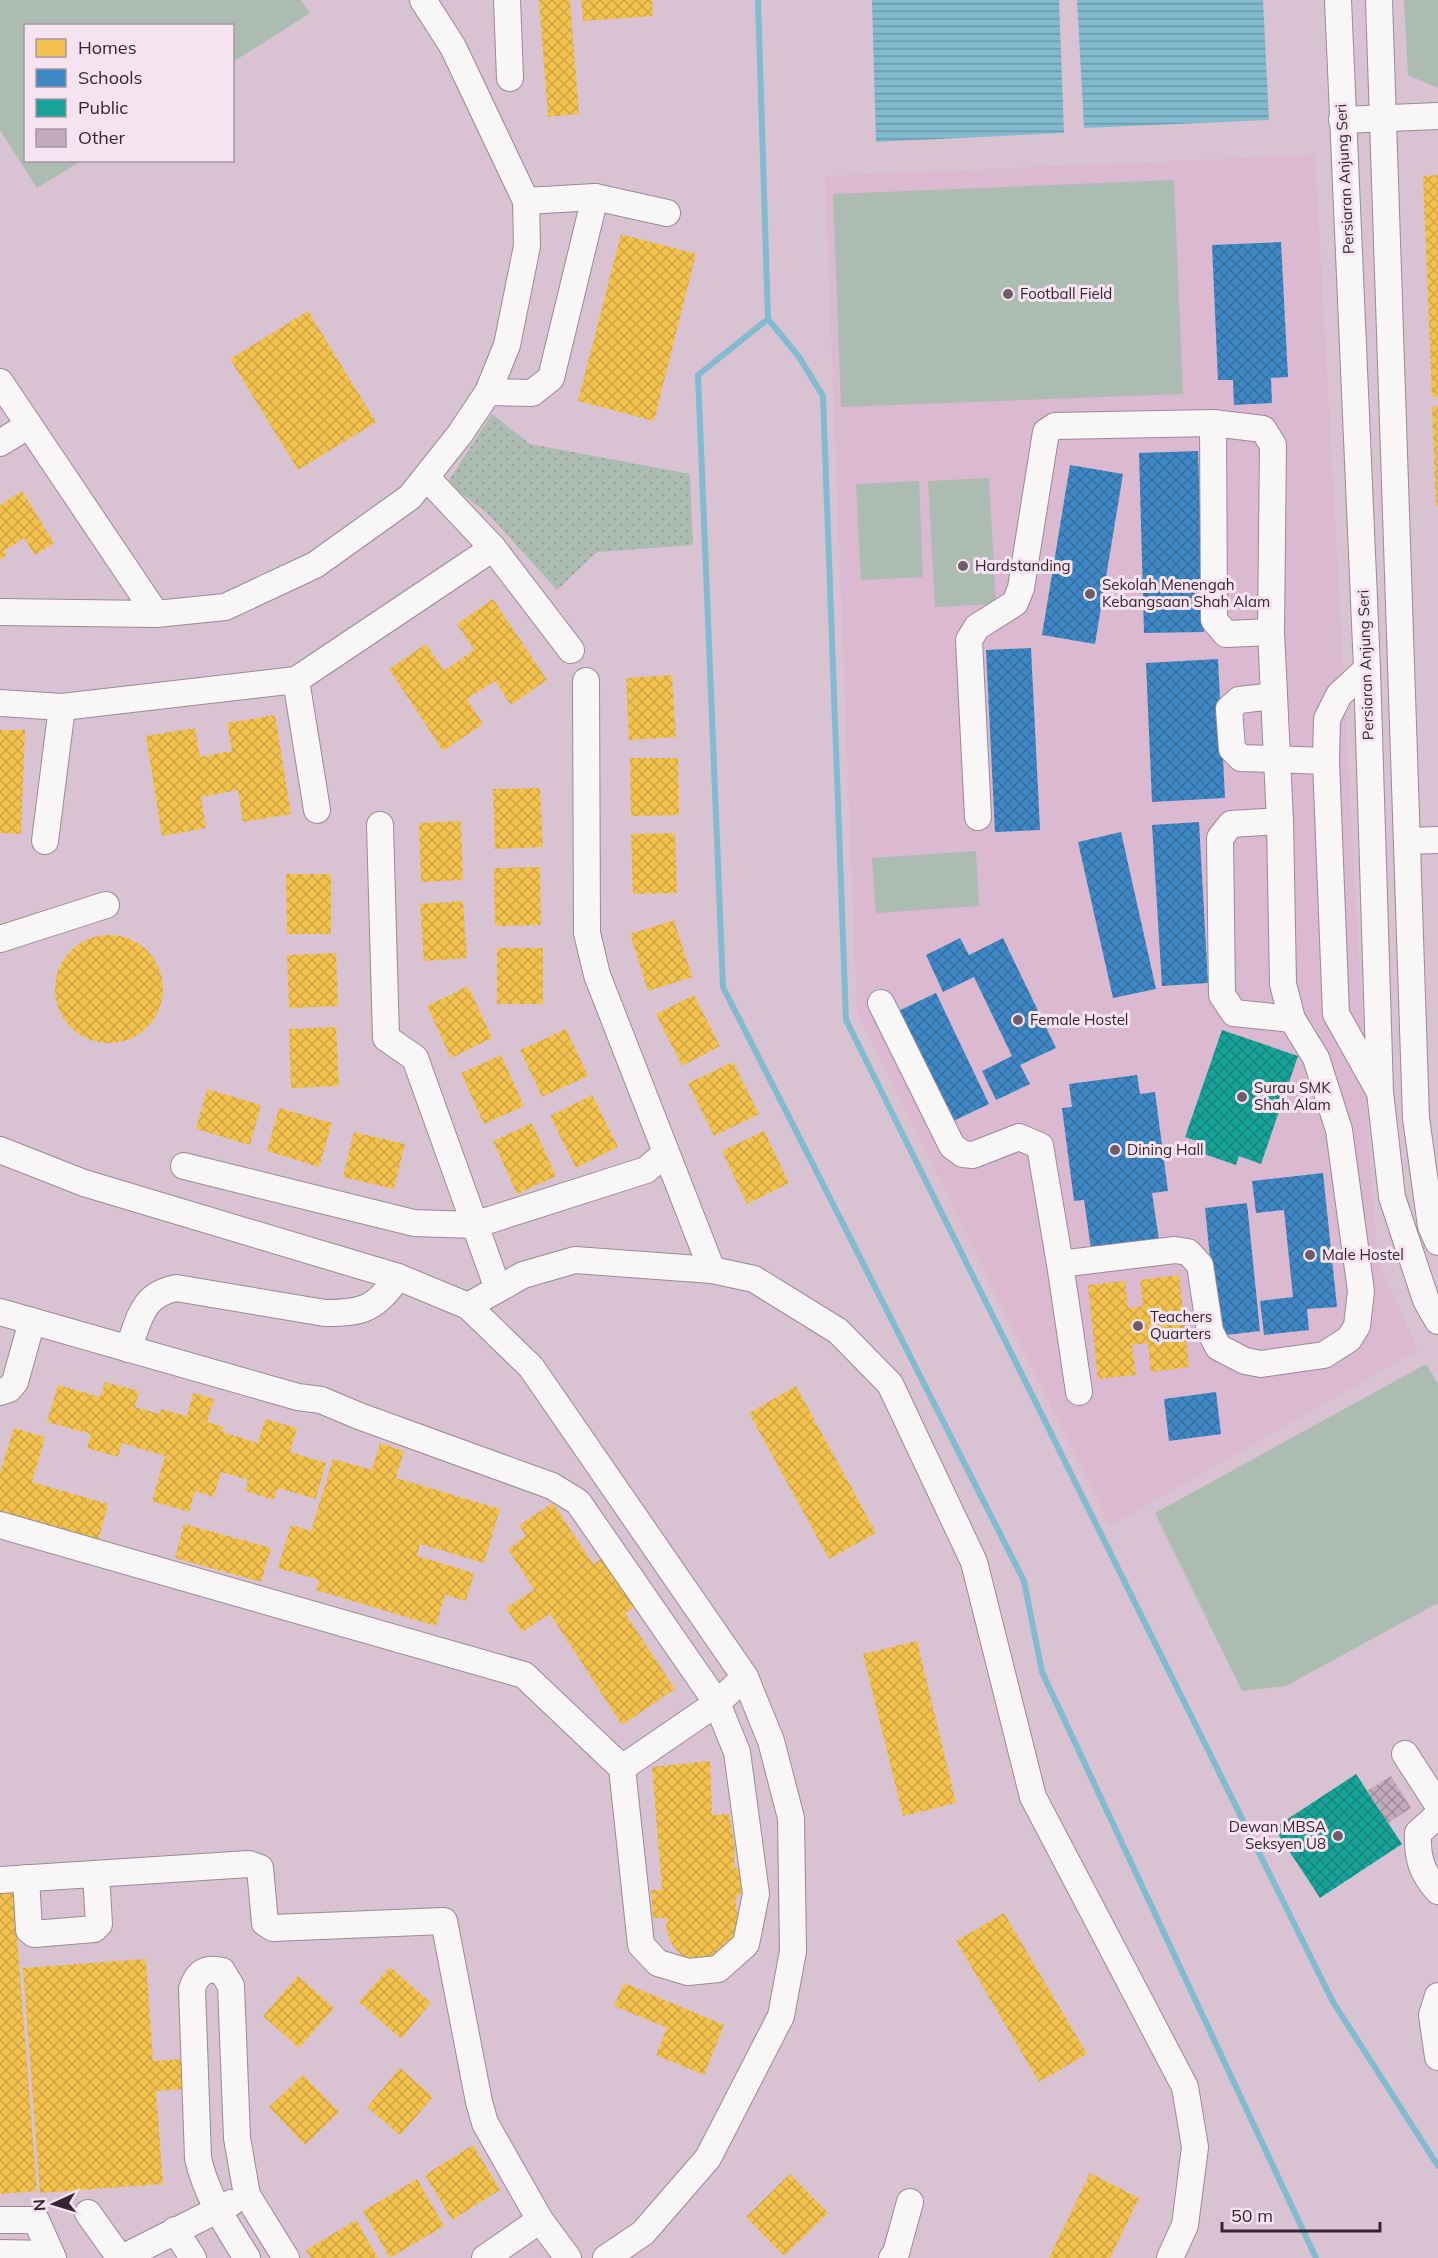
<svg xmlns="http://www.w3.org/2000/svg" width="1438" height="2258" viewBox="0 0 1438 2258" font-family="Mulish,sans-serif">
  <defs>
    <pattern id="park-dots" width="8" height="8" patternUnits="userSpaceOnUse" patternTransform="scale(1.5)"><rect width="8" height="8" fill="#acbcb2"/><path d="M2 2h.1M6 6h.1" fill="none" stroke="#95a19a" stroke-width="1.8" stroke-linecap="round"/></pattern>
    <pattern id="water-rules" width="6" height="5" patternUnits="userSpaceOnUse" patternTransform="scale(1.5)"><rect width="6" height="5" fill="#82bbcf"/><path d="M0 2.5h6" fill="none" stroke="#6b98a9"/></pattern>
    <pattern id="homes-cross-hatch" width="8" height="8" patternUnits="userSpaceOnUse" patternTransform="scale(1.5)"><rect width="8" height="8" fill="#f2c14e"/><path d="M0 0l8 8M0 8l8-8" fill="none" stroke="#d0a645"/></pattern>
    <pattern id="schools-cross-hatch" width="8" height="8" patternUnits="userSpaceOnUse" patternTransform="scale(1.5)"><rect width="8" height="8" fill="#3f88c5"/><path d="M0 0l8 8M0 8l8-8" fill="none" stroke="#366fa1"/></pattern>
    <pattern id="public-cross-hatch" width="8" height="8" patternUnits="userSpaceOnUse" patternTransform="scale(1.5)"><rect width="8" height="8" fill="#17a398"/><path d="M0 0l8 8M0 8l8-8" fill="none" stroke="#16857d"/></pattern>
    <pattern id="building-cross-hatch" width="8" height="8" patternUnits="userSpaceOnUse" patternTransform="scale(1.5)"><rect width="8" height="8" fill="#c2acbc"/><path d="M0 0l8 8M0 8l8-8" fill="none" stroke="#9e8c99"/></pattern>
  </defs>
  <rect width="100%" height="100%" fill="#d9c3d2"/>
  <polygon fill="#dab9d1" points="1315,155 1371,1177 1378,1261 1418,1350 1110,1526 857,1012 825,176"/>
  <g fill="#acbcb2">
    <polygon points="0,0 301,0 310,13 233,62 232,26 26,26 26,160 81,161 37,188 0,130"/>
    <polygon points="1404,0 1438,0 1438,88 1408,75"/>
    <polygon points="1174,180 1183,394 841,407 833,194"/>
    <polygon points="989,478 996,604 935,607 928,481"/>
    <polygon points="919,481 923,577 861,580 856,484"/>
    <polygon points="976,851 979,906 876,913 872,858"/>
    <polygon points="1426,1364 1438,1384 1438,1603 1286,1686 1242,1691 1155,1513"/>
  </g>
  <polygon fill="url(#park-dots)" points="492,414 530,444 690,474 693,545 597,552 557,590 487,513 447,483"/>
  <g fill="url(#water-rules)">
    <polygon points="872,0 1059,0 1064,133 876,142"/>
    <polygon points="1077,0 1263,0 1269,120 1084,128"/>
  </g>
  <g fill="url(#homes-cross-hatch)">
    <polygon points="539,0 570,0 579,114 548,117"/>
    <polygon points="581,0 652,0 653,16 583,21"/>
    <polygon points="1438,175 1438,397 1432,397 1423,176"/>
    <polygon points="621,234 696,254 654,421 578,401"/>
    <polygon points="308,311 376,422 298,470 230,359"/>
    <polygon points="1432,406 1438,406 1438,506 1436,506"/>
    <polygon points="22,491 54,543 35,555 24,538 4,551 7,555 0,560 0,505"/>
    <polygon points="493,599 547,680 511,705 495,681 467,699 483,724 443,751 389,669 426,644 444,671 474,650 457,624"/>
    <polygon points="672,675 676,737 629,740 626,678"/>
    <polygon points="275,715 291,814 243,822 238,790 201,797 206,828 162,836 146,736 195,728 200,757 232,751 227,723"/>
    <polygon points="0,730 25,730 21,834 0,833"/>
    <polygon points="630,758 678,758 679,815 631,816"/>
    <polygon points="540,788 543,847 495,849 493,789"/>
    <polygon points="461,821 463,880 421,882 419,823"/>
    <polygon points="675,833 677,893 633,894 631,834"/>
    <polygon points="540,867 541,925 495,926 494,868"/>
    <polygon points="286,874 331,874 331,934 287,934"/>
    <polygon points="463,901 467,958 424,961 420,904"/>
    <polygon points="674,920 692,977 648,991 630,934"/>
    <circle cx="109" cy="989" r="54"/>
    <rect x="497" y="948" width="46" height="56"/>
    <polygon points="336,953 338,1006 289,1008 287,955"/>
    <polygon points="468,986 492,1038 451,1058 427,1006"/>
    <polygon points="694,995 720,1046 682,1066 656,1014"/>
    <polygon points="336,1027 339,1086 291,1088 289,1029"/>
    <polygon points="566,1029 588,1076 542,1097 520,1050"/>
    <polygon points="501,1055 524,1106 484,1124 461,1073"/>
    <polygon points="733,1062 759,1114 714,1136 688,1083"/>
    <polygon points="207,1089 261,1105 250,1145 196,1129"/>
    <polygon points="592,1095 618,1147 576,1168 550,1116"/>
    <polygon points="279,1108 332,1123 319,1167 267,1151"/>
    <polygon points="532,1123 556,1176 517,1194 493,1141"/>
    <polygon points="764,1131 789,1183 747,1204 722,1151"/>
    <polygon points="354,1132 405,1144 394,1189 343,1177"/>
    <polygon points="1179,1275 1189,1367 1151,1372 1148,1343 1132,1345 1136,1375 1098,1379 1088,1285 1125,1281 1128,1308 1143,1306 1140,1280"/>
    <polygon points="105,1382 139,1391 135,1407 160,1414 161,1409 187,1416 193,1393 214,1399 207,1422 224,1427 222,1432 258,1443 265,1419 297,1428 290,1452 326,1463 316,1499 278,1488 274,1500 245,1491 248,1480 221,1472 214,1497 195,1491 189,1512 152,1501 165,1456 122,1443 118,1457 87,1448 91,1434 47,1422 58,1385 100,1397"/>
    <polygon points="796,1386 876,1533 829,1559 749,1413"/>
    <polygon points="14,1428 45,1437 32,1482 108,1504 97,1545 0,1517 0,1473"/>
    <polygon points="380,1443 404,1451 396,1478 500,1509 484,1563 420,1544 417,1556 474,1573 466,1601 445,1595 436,1626 316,1590 319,1580 278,1568 291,1525 311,1531 333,1459 372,1470"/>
    <polygon points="553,1503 593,1564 609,1554 640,1603 625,1613 675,1689 622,1725 550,1614 522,1632 506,1608 534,1590 508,1549 526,1536 519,1525"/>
    <polygon points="184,1524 271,1548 261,1582 175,1558"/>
    <polygon points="917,1641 956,1803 903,1816 863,1654"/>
    <polygon points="710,1761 712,1815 729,1814 735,1847 734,1868 742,1868 744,1888 735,1900 739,1922 737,1936 721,1957 693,1959 681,1955 671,1943 666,1929 667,1918 653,1918 651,1890 662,1890 652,1767"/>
    <polygon points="13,1887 37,2191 0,2194 0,1888"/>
    <polygon points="1004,1913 1087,2054 1039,2082 956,1941"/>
    <polygon points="146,1959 153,2061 181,2059 183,2089 156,2091 163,2184 40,2193 23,1968"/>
    <polygon points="390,1967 431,2003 401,2039 359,2002"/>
    <polygon points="298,1976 334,2008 299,2048 263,2016"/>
    <polygon points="624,1983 724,2025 704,2075 656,2055 667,2028 614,2006"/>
    <polygon points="400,2068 433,2097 400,2135 367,2107"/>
    <polygon points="303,2075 339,2112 305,2145 269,2107"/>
    <polygon points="473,2145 500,2190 452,2220 425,2175"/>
    <polygon points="1090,2173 1139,2198 1110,2258 1049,2258"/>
    <polygon points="790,2174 828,2213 784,2256 746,2217"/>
    <polygon points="417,2179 444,2226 390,2258 363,2211"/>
    <polygon points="356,2220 378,2258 311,2258 306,2250"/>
  </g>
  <g fill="url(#schools-cross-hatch)">
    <polygon points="1281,242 1288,377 1271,378 1272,403 1234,405 1233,380 1218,380 1212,245"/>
    <polygon points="1198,451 1204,632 1144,633 1139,453"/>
    <polygon points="1070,465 1123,474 1095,644 1042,635"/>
    <polygon points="1031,648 1040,830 995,832 986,650"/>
    <polygon points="1218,659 1225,798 1152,802 1146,663"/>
    <polygon points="1199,822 1208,983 1162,986 1152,825"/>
    <polygon points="1121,832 1156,989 1113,998 1078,842"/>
    <polygon points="960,938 969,955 1003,938 1056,1048 1020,1065 1030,1084 996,1100 982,1071 1012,1056 974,977 943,992 926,955"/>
    <polygon points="936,993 989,1104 949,1123 896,1012"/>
    <polygon points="1137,1075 1140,1094 1155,1092 1168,1191 1152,1193 1159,1240 1091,1249 1084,1200 1074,1201 1062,1108 1072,1107 1069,1084"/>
    <polygon points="1323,1173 1337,1307 1307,1309 1309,1330 1264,1335 1260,1301 1293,1297 1284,1210 1256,1213 1252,1181"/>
    <polygon points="1247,1203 1260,1331 1218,1336 1205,1208"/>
    <polygon points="1216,1392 1221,1434 1169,1441 1164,1399"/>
  </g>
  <g fill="url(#public-cross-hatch)">
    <polygon points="1222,1030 1298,1056 1261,1164 1239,1156 1236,1165 1201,1153 1205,1144 1185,1137"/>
    <polygon points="1356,1774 1402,1844 1320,1898 1274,1828"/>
  </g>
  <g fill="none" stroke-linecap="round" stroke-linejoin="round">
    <g stroke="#82bbcf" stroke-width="6">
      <polyline points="758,0 768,319 799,357 823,396 846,1020 1333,2002 1438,2166"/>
      <polyline points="768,319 698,375 723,987 1024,1581 1042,1672 1316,2258"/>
    </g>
  </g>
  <polygon fill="url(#building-cross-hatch)" points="1391,1776 1411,1808 1388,1823 1367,1791"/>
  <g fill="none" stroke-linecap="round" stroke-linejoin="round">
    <defs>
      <g id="minor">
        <polyline points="507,0 510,78"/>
        <polyline points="1338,0 1367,669 1380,1092 1392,1197 1426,1300 1438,1321"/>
        <polyline points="1379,0 1416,1118 1431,1226 1438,1242"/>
        <polyline points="1342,120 1438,116"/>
        <polyline points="526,201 595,197 667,213"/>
        <polyline points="0,382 156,614"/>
        <polyline points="488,392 532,393 551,378 595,197"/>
        <polyline points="1213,423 1214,620 1226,634 1271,632"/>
        <polyline points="0,443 29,425"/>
        <polyline points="493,548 571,650"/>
        <polyline points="0,612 156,614 225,607 315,565 410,497 460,434 488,392 507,345 527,246 526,201 453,47 423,0"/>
        <polyline points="1367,669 1339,695 1327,719 1326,761 1336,1014 1378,1089"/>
        <polyline points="296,680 317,810"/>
        <polyline points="586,681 587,933 597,975 712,1270"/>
        <polyline points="1274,696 1239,700 1229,709 1232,749 1241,758 1326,761"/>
        <polyline points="0,703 62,707 296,680 493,548 426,477"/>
        <polyline points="978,817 969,640 977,627 1015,603 1021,588 1046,432 1055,426 1213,423 1263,429 1273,445 1271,632 1280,821 1283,984 1292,1019 1316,1058 1339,1130 1361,1291 1357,1326 1349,1339 1324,1355 1261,1364 1245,1361 1218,1347 1210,1331 1200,1265 1188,1252 1175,1250 1060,1264"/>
        <polyline points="1280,821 1231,824 1220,838 1222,995 1234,1013 1292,1019"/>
        <polyline points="380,825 386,1038 415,1058 498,1289"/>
        <polyline points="45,841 62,707"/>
        <polyline points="1408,841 1438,840"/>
        <polyline points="0,939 106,905"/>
        <polyline points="881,1003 952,1146 963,1154 973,1155 1019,1137 1040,1146 1060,1264 1079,1392"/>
        <polyline points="0,1150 84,1183 398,1277 468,1306 531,1367 745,1677 771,1741 791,1818 793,1951 781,2016 708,2158 643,2233 606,2258"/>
        <polyline points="184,1166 414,1223 474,1225 646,1170 666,1153"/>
        <polyline points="468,1306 523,1275 575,1260 712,1270 754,1279 838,1331 890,1384 974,1562 1033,1797 1185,2087 1195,2147 1185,2225 1170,2258"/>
        <polyline points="0,1312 298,1397 321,1400 359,1416 552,1486 578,1502 717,1703 737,1752 756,1894 746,1944 718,1969 688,1972 658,1963 641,1945 622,1768 717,1703 745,1677"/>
        <path d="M 128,1349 C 140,1319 141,1295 176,1288 L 325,1313 C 364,1313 375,1309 398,1277"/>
        <polyline points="0,1392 9,1389 15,1382 32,1321"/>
        <polyline points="0,1525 524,1675 622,1768"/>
        <polyline points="1405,1754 1438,1805"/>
        <path d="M 1438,1815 L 1418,1833 C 1417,1857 1421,1872 1438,1891"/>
        <polyline points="26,1878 29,1930 34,1934 94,1929 99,1924 96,1874"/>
        <polyline points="0,1880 249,1864 260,1868 265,1923 273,1928 444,1921 479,2102 485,2123 540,2220 568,2258"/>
        <polyline points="1438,1996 1432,2015 1438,2057"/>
        <polyline points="88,2213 120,2258"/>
        <polyline points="0,2220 36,2220 53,2258"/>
        <polyline points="175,2230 193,2258"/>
        <polyline points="0,2253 50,2254"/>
        <polyline points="122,2258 231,2203"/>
        <path d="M 247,2258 C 227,2226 206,2195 198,2158 L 192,1989 C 197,1973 205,1967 222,1971 L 231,1986 L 237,2138 L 247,2195 L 286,2258"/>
        <polyline points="485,2258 540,2220"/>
        <polyline points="892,2258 896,2253 910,2202"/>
      </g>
    </defs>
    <use href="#minor" stroke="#9a8a95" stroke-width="28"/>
    <use href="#minor" stroke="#f9f6f8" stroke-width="26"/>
  </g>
  <g fill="#6e5d69" stroke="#f6e3f0" stroke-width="2">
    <circle cx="1008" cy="294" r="6"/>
    <circle cx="963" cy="566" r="6"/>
    <circle cx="1090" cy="594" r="6"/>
    <circle cx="1018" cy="1020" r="6"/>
    <circle cx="1242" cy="1097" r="6"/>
    <circle cx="1115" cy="1150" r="6"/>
    <circle cx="1310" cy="1255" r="6"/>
    <circle cx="1138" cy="1326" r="6"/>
    <circle cx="1338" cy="1836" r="6"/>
  </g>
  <g text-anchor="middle" stroke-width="6" stroke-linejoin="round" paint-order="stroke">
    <g font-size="15" fill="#342631" stroke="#f6e3f0">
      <text transform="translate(1345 179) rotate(-93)" y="5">Persiaran Anjung Seri</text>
      <text transform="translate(1366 665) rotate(-92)" y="5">Persiaran Anjung Seri</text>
    </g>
    <g font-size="15" fill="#342631" stroke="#f6e3f0" text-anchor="start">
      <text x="1020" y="299">Football Field</text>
      <text x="975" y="571">Hardstanding</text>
      <text x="1102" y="590">Sekolah Menengah<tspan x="1102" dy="17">Kebangsaan Shah Alam</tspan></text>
      <text x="1030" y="1025">Female Hostel</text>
      <text x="1254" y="1093">Surau SMK<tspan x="1254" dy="17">Shah Alam</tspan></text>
      <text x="1127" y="1155">Dining Hall</text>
      <text x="1322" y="1260">Male Hostel</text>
      <text x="1150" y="1322">Teachers<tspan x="1150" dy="17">Quarters</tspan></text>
      <text x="1326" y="1832" text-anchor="end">Dewan MBSA<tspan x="1326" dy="17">Seksyen U8</tspan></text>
    </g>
  </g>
  <rect x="24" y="24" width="210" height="138" fill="#f6e3f0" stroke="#a897a4" stroke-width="1.5"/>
  <rect x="36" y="39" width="30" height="18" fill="#f2c14e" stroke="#a897a4" stroke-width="1.5"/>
  <text x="78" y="54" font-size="18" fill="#342631">Homes</text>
  <rect x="36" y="69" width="30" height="18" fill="#3f88c5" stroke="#a897a4" stroke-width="1.5"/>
  <text x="78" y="84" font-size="18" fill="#342631">Schools</text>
  <rect x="36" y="99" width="30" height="18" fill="#17a398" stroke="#a897a4" stroke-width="1.5"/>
  <text x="78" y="114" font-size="18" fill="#342631">Public</text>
  <rect x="36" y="129" width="30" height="18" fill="#c2acbc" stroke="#a897a4" stroke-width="1.5"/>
  <text x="78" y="144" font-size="18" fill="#342631">Other</text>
  <g transform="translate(54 2204) rotate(266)" stroke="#f6e3f0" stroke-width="4.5" paint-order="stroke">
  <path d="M0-4.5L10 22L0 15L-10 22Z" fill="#342631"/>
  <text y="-9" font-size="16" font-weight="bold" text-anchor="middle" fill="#342631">N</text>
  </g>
  <path d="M1222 2222v9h158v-9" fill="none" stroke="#342631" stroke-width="3"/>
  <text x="1231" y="2222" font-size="18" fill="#342631" stroke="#f6e3f0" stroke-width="4.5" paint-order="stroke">50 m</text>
</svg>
